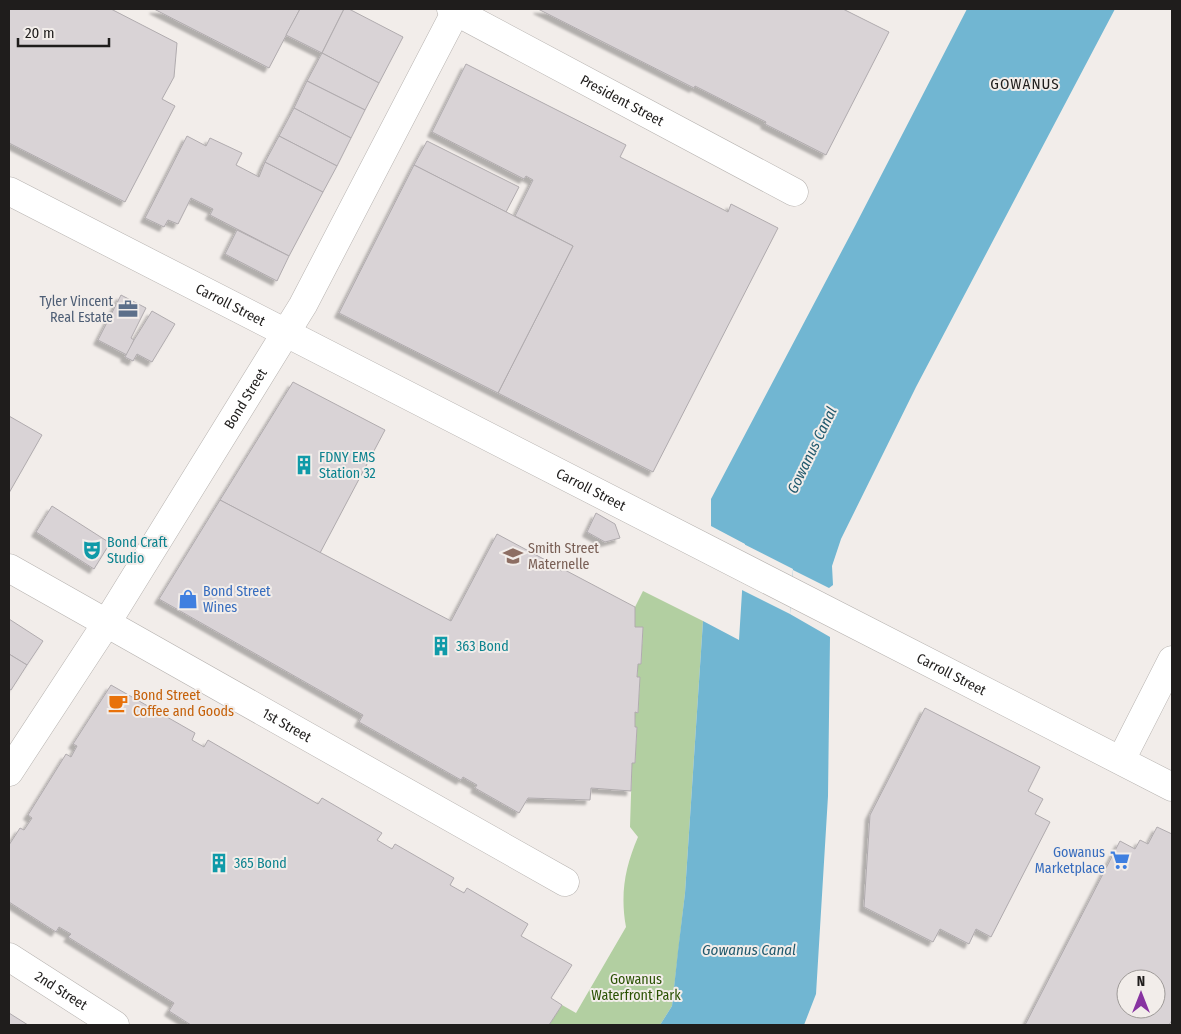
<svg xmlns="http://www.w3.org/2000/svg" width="1181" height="1034" viewBox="0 0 1181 1034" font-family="'Fira Sans Condensed',sans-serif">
  <defs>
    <filter id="shadow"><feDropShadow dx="-4.5" dy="4.5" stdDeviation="1" flood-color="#0004"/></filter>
  </defs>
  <rect width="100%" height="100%" fill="#f2edea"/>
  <path fill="#b2cfa1" d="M 643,591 L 703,621 L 685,893 L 672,1006 L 660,1025 L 549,1025 L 562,1005 L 576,1013 L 626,927 C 620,894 625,867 638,837 L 630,827 L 632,763 L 635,763 L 637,727 L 635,727 L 635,712 L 638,713 L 640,677 L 637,677 L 638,664 L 641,664 L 643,627 L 635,627 L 635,607 Z"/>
  <polygon fill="#71b6d2" points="967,9 1115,9 916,387 841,539 832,566 833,585 829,588 793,570 790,614 830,637 828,796 816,994 804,1025 660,1025 672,1006 678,951 685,893 703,621 739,640 745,544 711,526 711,499 855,226"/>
  <polygon fill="#f2edea" points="708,526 793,569 790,614 740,589 743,545 710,528"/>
  <g fill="#d9d3d6" stroke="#b0abae" fill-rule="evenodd" filter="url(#shadow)">
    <polygon points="9,9 111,9 177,43 174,77 162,99 175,106 125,202 9,143"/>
    <polygon points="154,9 300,9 269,68"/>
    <polygon points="300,9 344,9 322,53 286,35"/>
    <polygon points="344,9 349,9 403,37 379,83 322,53"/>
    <polygon points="538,9 843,9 889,32 826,155 765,124 766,122 695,86 694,88"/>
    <polygon points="322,53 379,83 365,110 307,81"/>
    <polygon points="466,64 626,145 620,157 728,212 731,204 778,228 653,472 498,393 573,246 515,216 533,180 526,176 524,179 432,132"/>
    <polygon points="307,81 365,110 351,138 294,108"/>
    <polygon points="294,108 351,138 337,166 279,136"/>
    <polygon points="187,136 206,146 210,138 242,153 236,165 259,177 265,162 323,192 289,256 210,215 213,209 191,198 178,224 168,220 164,227 145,218"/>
    <polygon points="279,136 337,166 323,192 265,162"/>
    <polygon points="427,141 519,187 506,212 414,165"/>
    <polygon points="414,165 573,246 498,393 339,313"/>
    <polygon points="237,230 289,256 277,281 225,254"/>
    <polygon points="121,295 146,308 131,338 134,340 127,355 98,340"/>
    <polygon points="152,311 175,324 152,362 137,354 133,361 125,357 134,340"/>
    <polygon points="293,382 385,430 320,553 220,500"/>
    <polygon points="9,416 42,435 9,493"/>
    <polygon points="220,500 451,621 497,534 551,563 550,564 562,571 563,569 635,607 635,627 643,627 641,664 638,664 637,677 640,677 638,713 635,712 635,727 637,727 635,763 632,763 631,791 591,788 590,800 528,798 519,813 475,788 477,785 463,777 461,780 359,722 363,715 159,599"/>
    <polygon points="52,506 110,543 94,569 36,532"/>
    <polygon points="596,513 615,524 620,538 605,542 587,532"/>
    <polygon points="9,619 43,641 27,665 9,654"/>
    <polygon points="9,654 27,665 11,690 9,689"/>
    <polygon points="111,685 195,733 192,740 204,747 208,740 318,804 322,798 382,833 377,840 392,849 395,844 454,878 450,885 464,893 467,888 528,924 521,936 572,965 551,998 562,1005 549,1025 191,1025 169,1011 174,1003 68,937 71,934 59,927 56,932 9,902 9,845 20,828 24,830 32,818 28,815 66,754 71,757 77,746 73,744"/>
    <polygon points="925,708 1040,767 1028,791 1043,799 1035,814 1050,822 991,937 976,929 969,944 940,929 933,942 864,907 870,815"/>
    <path d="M 1157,827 L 1172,834 L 1172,1020 L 1169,1025 L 1025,1025 L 1120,841 L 1135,849 L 1140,840 L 1148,844 ZM 1126,979 L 1156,979 L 1156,1009 L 1126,1009 Z"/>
    <polygon points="9,1013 28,1025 9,1025"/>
  </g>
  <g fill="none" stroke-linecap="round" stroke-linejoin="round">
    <defs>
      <g id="street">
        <path id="s1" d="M 451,9 L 794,192"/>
        <path id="s2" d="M 9,191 L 1172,787"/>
        <path id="s3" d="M 9,568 L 565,882"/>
        <polyline points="1121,760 1172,660"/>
        <path id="s4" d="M 9,772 L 106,624 L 303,305 L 457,9"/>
        <path id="s5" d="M 9,957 L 115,1025"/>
      </g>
    </defs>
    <use href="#street" stroke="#b7b3b0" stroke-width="29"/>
    <use href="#street" stroke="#fff" stroke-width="28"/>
  </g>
  <defs>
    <symbol id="office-bare" viewBox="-9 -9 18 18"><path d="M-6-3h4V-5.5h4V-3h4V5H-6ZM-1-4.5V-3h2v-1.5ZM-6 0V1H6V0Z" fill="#5c6f8a" stroke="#f2edea" stroke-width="2.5" paint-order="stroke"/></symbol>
    <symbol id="building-bare" viewBox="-9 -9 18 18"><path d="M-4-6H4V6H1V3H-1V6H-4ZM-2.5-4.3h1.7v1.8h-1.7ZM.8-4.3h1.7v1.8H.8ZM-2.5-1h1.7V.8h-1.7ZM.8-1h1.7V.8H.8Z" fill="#0f9aa8" stroke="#f2edea" stroke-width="2.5" paint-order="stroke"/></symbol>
    <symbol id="theatre-bare" viewBox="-9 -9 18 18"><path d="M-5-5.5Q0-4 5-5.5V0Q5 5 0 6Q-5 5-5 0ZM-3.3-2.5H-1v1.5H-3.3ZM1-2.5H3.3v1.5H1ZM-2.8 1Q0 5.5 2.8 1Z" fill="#0f9aa8" stroke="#f2edea" stroke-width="2.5" paint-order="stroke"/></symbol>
    <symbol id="school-bare" viewBox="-9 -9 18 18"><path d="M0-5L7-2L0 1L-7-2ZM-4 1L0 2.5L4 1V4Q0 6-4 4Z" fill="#8d6e63" stroke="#f2edea" stroke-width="2.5" paint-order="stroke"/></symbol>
    <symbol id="shop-bare" viewBox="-9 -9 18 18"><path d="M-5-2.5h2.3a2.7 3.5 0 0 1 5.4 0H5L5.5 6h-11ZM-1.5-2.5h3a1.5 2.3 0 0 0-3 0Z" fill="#3f7fe0" stroke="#f2edea" stroke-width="2.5" paint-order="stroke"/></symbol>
    <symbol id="cafe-bare" viewBox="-9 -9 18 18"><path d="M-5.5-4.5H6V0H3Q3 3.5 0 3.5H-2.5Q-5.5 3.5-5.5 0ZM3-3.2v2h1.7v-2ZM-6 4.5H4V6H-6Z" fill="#e8710a" stroke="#f2edea" stroke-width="2.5" paint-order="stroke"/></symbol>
    <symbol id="supermarket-bare" viewBox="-9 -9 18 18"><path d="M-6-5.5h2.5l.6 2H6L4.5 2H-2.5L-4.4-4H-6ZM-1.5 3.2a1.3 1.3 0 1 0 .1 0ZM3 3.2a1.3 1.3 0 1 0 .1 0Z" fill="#3f7fe0" stroke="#f2edea" stroke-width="2.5" paint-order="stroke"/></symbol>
  </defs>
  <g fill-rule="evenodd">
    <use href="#office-bare" x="114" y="295" width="28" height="28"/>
    <use href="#building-bare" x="290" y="451" width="28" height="28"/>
    <use href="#theatre-bare" x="78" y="536" width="28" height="28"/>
    <use href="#school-bare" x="499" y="542" width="28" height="28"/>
    <use href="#shop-bare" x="174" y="585" width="28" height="28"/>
    <use href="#building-bare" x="427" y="632" width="28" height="28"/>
    <use href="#cafe-bare" x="104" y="689" width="28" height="28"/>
    <use href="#supermarket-bare" x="1106" y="846" width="28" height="28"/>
    <use href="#building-bare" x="205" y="849" width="28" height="28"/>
  </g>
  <g text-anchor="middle" stroke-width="4" stroke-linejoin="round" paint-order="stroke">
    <g font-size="14" fill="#1f1d1c" stroke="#f2edea">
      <text dy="5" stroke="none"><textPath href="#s1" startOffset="194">President Street</textPath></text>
      <text dy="5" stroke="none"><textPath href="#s2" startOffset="249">Carroll Street</textPath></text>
      <text dy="5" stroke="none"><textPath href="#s4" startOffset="442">Bond Street</textPath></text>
      <text dy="5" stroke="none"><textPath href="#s2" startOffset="654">Carroll Street</textPath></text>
      <text dy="5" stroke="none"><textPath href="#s2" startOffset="1059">Carroll Street</textPath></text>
      <text dy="5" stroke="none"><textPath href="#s3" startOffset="319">1st Street</textPath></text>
      <text dy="5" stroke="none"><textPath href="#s5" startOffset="62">2nd Street</textPath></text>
    </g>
    <g font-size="14" fill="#4e5e75" stroke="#f2edea" text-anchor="end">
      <text x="113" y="306">Tyler Vincent<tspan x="113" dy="16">Real Estate</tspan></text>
    </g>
    <g font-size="14" fill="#0d838f" stroke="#f2edea" text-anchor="start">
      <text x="319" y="462">FDNY EMS<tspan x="319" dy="16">Station 32</tspan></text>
      <text x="107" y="547">Bond Craft<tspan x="107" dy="16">Studio</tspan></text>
      <text x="456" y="651">363 Bond</text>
      <text x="234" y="868">365 Bond</text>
    </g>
    <g font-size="14" fill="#785e54" stroke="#f2edea" text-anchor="start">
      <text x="528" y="553">Smith Street<tspan x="528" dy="16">Maternelle</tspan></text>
    </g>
    <g font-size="14" fill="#366cbe" stroke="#f2edea" text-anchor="start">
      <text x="203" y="596">Bond Street<tspan x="203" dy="16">Wines</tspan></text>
      <text x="1105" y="857" text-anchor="end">Gowanus<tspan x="1105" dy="16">Marketplace</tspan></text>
    </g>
    <g font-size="14" fill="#c56008" stroke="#f2edea" text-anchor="start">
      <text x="133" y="700">Bond Street<tspan x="133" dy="16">Coffee and Goods</tspan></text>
    </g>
    <g font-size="14" fill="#2b5204" stroke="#f2edea">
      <text x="636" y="984">Gowanus<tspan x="636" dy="16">Waterfront Park</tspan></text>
    </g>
    <g font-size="15" letter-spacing="1" fill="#1f1d1c" stroke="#f2edea">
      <text x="1025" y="89">GOWANUS</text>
    </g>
    <g font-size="15" font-style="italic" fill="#225a6e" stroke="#f2edea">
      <text transform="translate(812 450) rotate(-64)" y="5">Gowanus Canal</text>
      <text x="749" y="955">Gowanus Canal</text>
    </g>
  </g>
  <rect width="1181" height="1034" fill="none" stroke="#1f1d1c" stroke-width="20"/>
  <g transform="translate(1141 994)"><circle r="24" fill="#f2edea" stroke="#9e9a98"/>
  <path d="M0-4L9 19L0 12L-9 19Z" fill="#8733a1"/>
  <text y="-8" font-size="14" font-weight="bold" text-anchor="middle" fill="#1f1d1c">N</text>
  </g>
  <path d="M18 38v8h91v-8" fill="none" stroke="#1f1d1c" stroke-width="2.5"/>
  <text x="25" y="38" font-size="15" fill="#1f1d1c" stroke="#f2edea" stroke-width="4" paint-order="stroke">20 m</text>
</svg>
